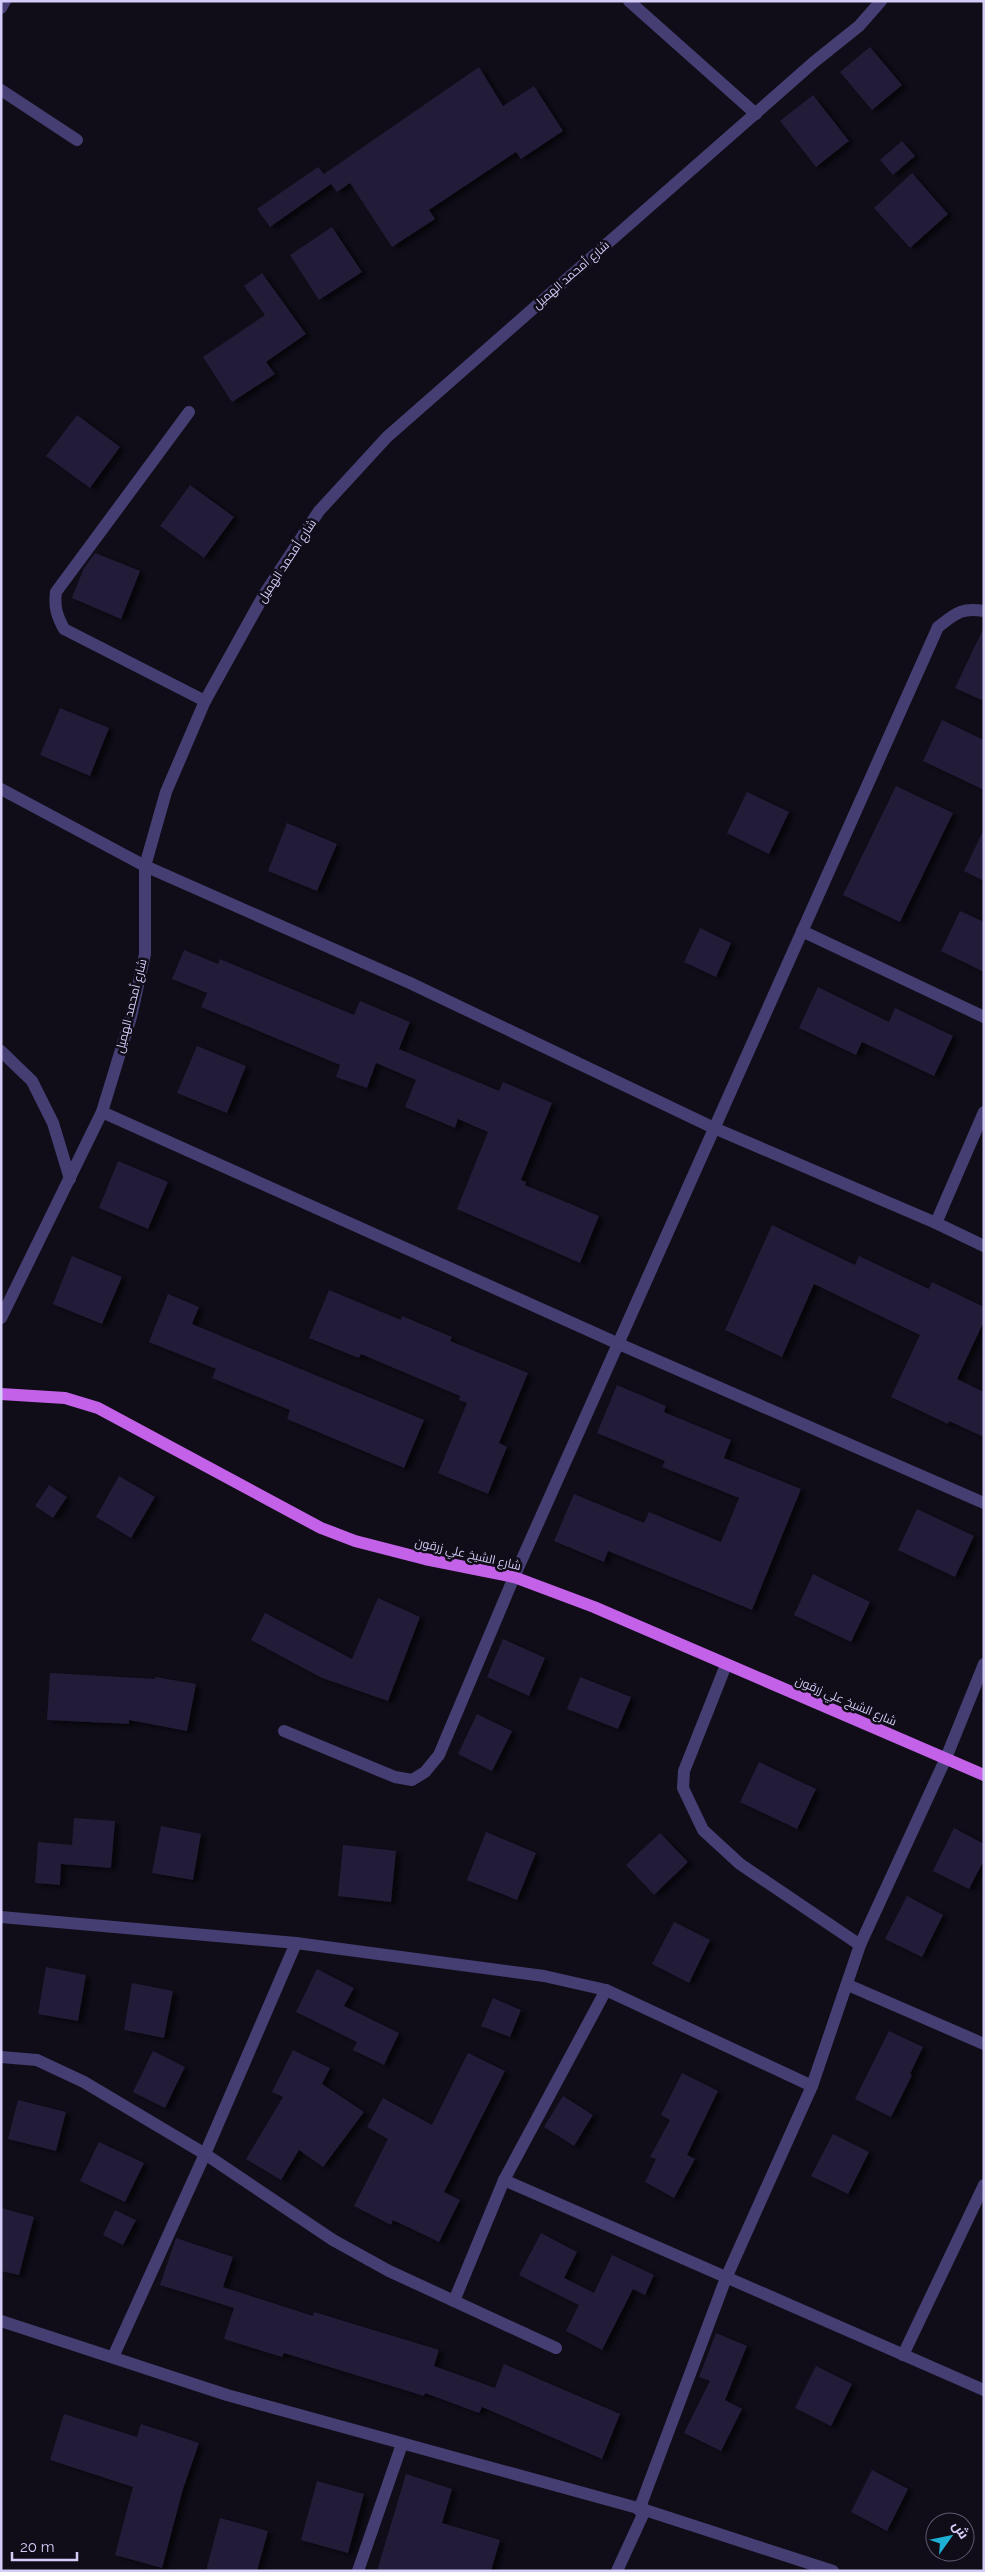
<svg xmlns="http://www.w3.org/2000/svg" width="985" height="2572" viewBox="0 0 985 2572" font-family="Raleway,Cairo,sans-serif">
  <defs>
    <filter id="shadow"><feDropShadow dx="5.5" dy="3" stdDeviation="2.5" flood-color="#0009"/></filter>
  </defs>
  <rect width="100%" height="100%" fill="#100d19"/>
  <g fill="#241b38" filter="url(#shadow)">
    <polygon points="870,47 902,85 872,110 840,72"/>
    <polygon points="479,67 503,106 534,86 563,131 521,159 516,152 429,210 435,219 392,247 350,183 337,192 331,184 270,227 257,209 318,167 324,174"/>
    <polygon points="813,95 849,141 816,167 780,121"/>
    <polygon points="902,141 915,156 893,175 880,160"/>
    <polygon points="912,173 948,214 910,248 874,208"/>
    <polygon points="332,227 362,272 319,300 290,255"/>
    <polygon points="262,273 306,334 266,362 275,374 232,402 203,357 265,315 244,286"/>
    <polygon points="77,415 120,447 90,488 46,456"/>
    <polygon points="190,485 234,517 204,558 160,526"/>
    <polygon points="95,553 140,571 121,619 72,598 84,568"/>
    <polygon points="984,627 984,701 955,688"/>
    <polygon points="60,708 109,728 90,776 40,755"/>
    <polygon points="942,720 984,740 984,790 923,761"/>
    <polygon points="896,786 953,813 900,922 843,895"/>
    <polygon points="747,792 789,812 769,854 727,833"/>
    <polygon points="287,823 337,844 317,891 268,871"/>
    <polygon points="984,829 984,881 964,871"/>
    <polygon points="960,911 984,922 984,972 941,951"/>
    <polygon points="700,928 731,943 716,977 684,962"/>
    <polygon points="184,950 218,964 220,959 354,1015 360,1001 410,1022 399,1049 499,1091 503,1082 552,1103 521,1180 526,1182 525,1185 599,1216 580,1263 457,1209 488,1132 458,1119 455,1128 405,1107 416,1080 376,1063 367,1088 336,1077 340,1065 201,1007 207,993 172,979"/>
    <polygon points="818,987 889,1022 895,1008 953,1036 934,1076 862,1042 856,1055 799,1028"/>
    <polygon points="197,1046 246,1066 227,1113 177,1093"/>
    <polygon points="118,1161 168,1182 148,1229 99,1208"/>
    <polygon points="772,1225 855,1265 859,1256 929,1289 932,1282 984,1307 984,1321 957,1379 984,1392 984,1437 949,1421 948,1424 891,1397 920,1335 814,1284 782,1357 725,1330"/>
    <polygon points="72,1256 122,1277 102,1324 53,1304"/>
    <polygon points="329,1290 401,1320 402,1316 452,1337 450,1341 528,1373 499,1443 507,1447 488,1494 438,1473 467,1403 459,1400 460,1396 361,1354 359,1358 309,1338"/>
    <polygon points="168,1294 199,1307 192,1324 424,1420 404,1468 287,1419 290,1410 212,1378 216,1369 149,1342"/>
    <polygon points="617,1385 666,1406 664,1412 731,1440 724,1458 801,1489 752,1610 608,1551 604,1562 554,1541 574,1494 644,1523 649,1512 721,1542 739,1498 662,1467 665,1461 597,1433"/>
    <polygon points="119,1476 155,1497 131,1538 96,1517"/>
    <polygon points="49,1485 67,1497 53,1518 35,1506"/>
    <polygon points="917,1509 974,1536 955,1577 898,1550"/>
    <polygon points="813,1574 870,1602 851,1642 794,1615"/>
    <polygon points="378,1598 420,1617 388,1701 322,1678 251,1640 265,1613 352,1659"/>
    <polygon points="503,1639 545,1658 529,1696 487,1677"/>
    <polygon points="50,1673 155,1679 155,1677 196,1684 187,1731 129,1720 129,1724 47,1720"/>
    <polygon points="580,1677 631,1697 618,1729 567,1709"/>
    <polygon points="477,1714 512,1731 492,1771 458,1754"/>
    <polygon points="759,1762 816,1789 797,1829 740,1802"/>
    <polygon points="74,1818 115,1821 111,1868 61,1864 60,1885 35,1883 38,1842 72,1845"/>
    <polygon points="161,1826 201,1834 193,1880 152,1873"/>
    <polygon points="954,1828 984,1844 984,1860 969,1889 933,1871"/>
    <polygon points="486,1832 536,1853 517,1900 467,1880"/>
    <polygon points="660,1833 688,1862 654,1895 626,1865"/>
    <polygon points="343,1845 396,1851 391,1902 338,1896"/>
    <polygon points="907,1896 943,1915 922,1957 885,1939"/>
    <polygon points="674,1922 710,1940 689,1983 652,1964"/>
    <polygon points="46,1967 86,1975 78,2021 38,2014"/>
    <polygon points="317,1969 354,1988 344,2006 399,2033 384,2065 353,2050 357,2042 296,2012"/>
    <polygon points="132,1983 173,1991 164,2038 124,2030"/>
    <polygon points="493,1998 521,2010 510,2037 481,2026"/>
    <polygon points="889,2031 923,2047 910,2074 912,2075 891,2117 855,2099"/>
    <polygon points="293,2050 330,2068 322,2084 364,2112 323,2167 299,2150 281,2180 246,2159 283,2097 272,2092"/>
    <polygon points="153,2051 185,2067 165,2108 133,2092"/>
    <polygon points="468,2053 505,2071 444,2192 460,2200 439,2242 393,2220 391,2225 354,2206 388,2139 367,2127 383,2098 432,2125"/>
    <polygon points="682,2073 718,2091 687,2155 695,2159 674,2198 645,2182 656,2159 650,2157 670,2120 661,2115"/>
    <polygon points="563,2096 593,2115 574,2146 544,2127"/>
    <polygon points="18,2100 66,2112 56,2151 8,2139"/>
    <polygon points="833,2134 869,2152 848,2194 811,2176"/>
    <polygon points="99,2142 144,2163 125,2202 80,2181"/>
    <polygon points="1,2208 34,2217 19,2275 1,2271"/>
    <polygon points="115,2210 136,2220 123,2245 103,2235"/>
    <polygon points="541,2233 577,2252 564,2278 594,2293 612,2255 654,2275 645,2295 633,2289 602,2350 566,2331 579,2305 519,2275"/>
    <polygon points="176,2238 233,2257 223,2287 313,2316 314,2312 439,2350 434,2366 495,2388 504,2364 620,2414 602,2459 482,2407 479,2413 425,2393 424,2396 284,2353 282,2357 224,2339 234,2308 160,2285"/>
    <polygon points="716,2333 747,2346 725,2400 742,2409 721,2451 684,2433 710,2381 699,2377"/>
    <polygon points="816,2366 852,2384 831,2426 795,2408"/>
    <polygon points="64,2414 137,2437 141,2424 199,2443 183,2489 162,2568 115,2555 133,2487 50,2460"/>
    <polygon points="872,2470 908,2489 887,2531 851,2512"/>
    <polygon points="406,2474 452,2489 442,2523 500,2540 491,2571 377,2571"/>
    <polygon points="317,2481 364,2494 348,2553 301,2540"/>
    <polygon points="220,2518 268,2531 257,2571 206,2571"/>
  </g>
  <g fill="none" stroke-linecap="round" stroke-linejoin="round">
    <g stroke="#453e72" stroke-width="12">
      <polyline points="629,1 756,114"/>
      <polyline points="1,8 5,1"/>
      <polyline points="1,90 77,140"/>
      <path d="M 189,412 L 56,592 C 54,607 57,616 64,629 L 205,701"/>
      <polyline points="1,789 145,866 410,983 714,1128 936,1223 984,1246"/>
      <polyline points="802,931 984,1017"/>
      <polyline points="1,1051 32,1081 53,1123 70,1179"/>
      <polyline points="102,1112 619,1344 984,1503"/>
      <polyline points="936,1223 984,1112"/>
      <polyline points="1,1318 102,1112 131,1017 145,954 145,866 166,792 205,701 265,593 319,511 387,437 814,62 859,26 881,1"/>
      <polyline points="726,1665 684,1771 683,1788 703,1830 740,1864 860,1945"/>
      <path d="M 284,1731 L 395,1777 L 412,1780 L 425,1772 L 439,1755 L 514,1577 L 938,627 C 955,614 961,607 984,611"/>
      <polyline points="1,1917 296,1943 544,1976 606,1990 812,2086"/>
      <polyline points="848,1985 984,2044"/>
      <polyline points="1,2057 37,2060 84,2082 205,2154 333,2240 389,2271 556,2348"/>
      <polyline points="504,2180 984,2390"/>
      <polyline points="454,2301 504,2180 606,1990"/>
      <polyline points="1,2321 227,2395 645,2510 833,2571"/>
      <polyline points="903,2355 984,2185"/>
      <polyline points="113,2357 205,2154 296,1943"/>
      <polyline points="639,2510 726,2278 812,2086 860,1945 946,1758 984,1664"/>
      <polyline points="358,2571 402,2444"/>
      <polyline points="617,2571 645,2510"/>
    </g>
    <polyline stroke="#c362e9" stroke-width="12" points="1,1394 65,1398 98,1408 321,1528 355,1541 425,1559 514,1577 594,1607 984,1775"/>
  </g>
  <g text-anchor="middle" stroke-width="5" stroke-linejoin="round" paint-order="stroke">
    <g font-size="12" fill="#d5ccf8" stroke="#100d19">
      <text transform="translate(571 275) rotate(-41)" y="4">شارع أمحمد الهميل</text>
      <text transform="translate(287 561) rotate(-57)" y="4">شارع أمحمد الهميل</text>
      <text transform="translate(131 1006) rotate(-76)" y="4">شارع أمحمد الهميل</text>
      <text transform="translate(468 1554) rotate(13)" y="4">شارع الشيخ علي زرقون</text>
      <text transform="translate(846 1701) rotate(23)" y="4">شارع الشيخ علي زرقون</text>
    </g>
  </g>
  <rect width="985" height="2572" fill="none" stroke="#d5ccf8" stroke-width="5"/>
  <g transform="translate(950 2537) rotate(57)"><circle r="24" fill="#100d19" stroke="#5f5972"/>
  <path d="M0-4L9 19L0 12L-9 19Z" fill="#1db0d3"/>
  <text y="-8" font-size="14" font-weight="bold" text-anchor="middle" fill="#d5ccf8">ش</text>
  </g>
  <path d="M12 2552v8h65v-8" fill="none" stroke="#d5ccf8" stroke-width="2.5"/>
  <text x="20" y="2552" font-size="15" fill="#d5ccf8" stroke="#100d19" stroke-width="4" paint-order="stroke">20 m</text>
</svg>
